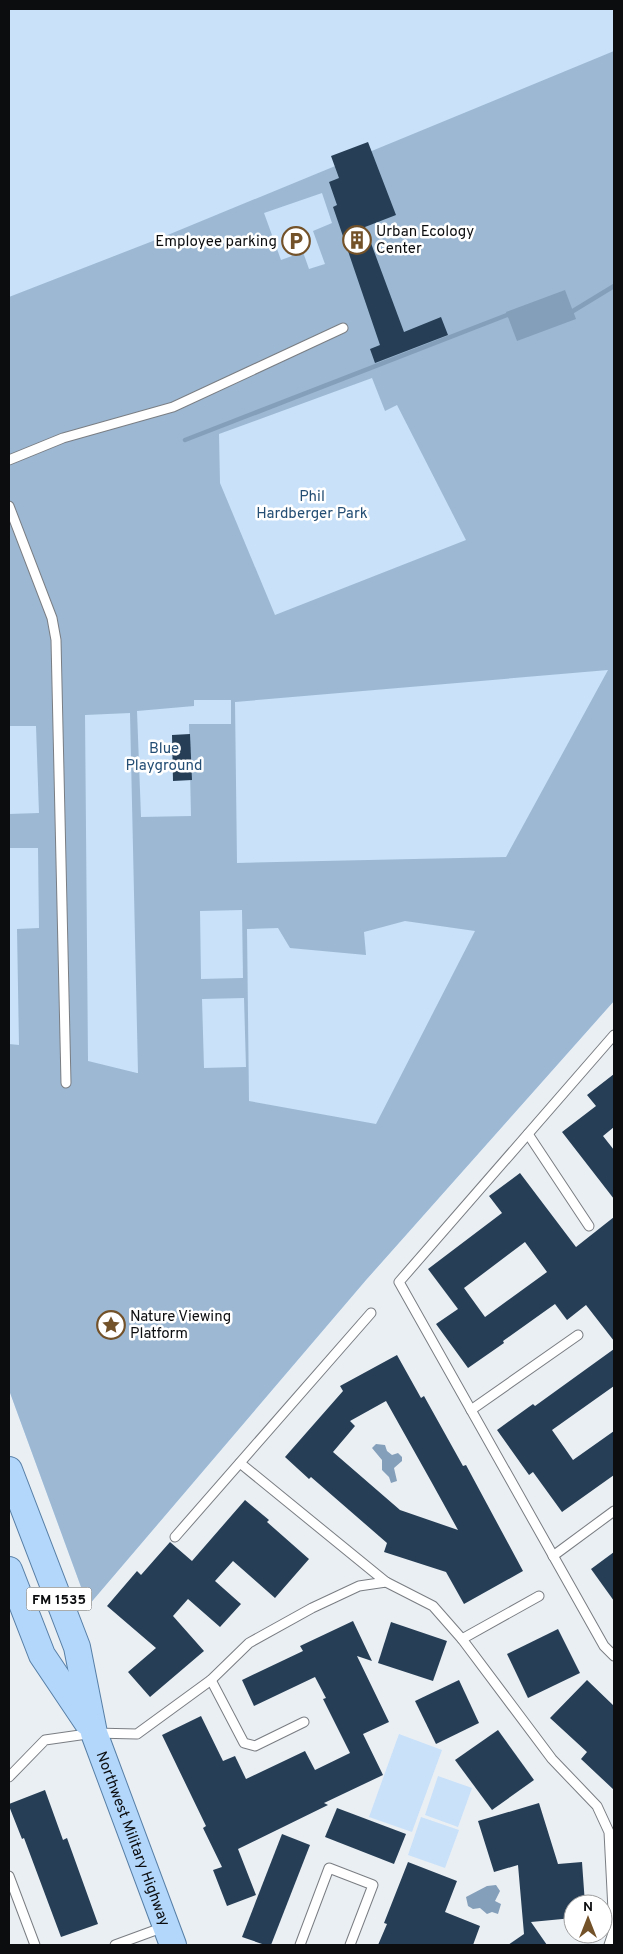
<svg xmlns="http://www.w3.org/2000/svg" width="623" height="1954" viewBox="0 0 623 1954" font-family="Overpass,sans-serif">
  <rect width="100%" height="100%" fill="#eaeff4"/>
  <g fill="#c9e1f9">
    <polygon points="9,9 614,9 614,1001 366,1280 88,1606 9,1390"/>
    <polygon points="399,1734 442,1750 412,1832 369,1817"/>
    <polygon points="438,1776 472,1788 458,1827 425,1815"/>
    <polygon points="421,1817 459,1830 445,1868 408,1855"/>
  </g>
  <path fill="#9cb8d3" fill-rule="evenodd" d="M 614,51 L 614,1001 L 366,1280 L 88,1606 L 9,1390 L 9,1044 L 19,1045 L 17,929 L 39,928 L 38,848 L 9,848 L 9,814 L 39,813 L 36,726 L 9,726 L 9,297 L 158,239 ZM 322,193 L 332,223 L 313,231 L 325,264 L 309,269 L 303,252 L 281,260 L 264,213 ZM 372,378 L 385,411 L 397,405 L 466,540 L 275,615 L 220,483 L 219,434 ZM 608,670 L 506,857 L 237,863 L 235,702 ZM 194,700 L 231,700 L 231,724 L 189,724 L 191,816 L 141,817 L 137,711 L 194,706 ZM 130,713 L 138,1073 L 137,1073 L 88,1061 L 85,715 ZM 242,910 L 243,978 L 201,979 L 200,911 ZM 405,921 L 475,931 L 376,1124 L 249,1101 L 247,929 L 278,928 L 290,948 L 366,955 L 364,932 ZM 244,998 L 246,1067 L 204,1068 L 202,999 Z"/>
  <g fill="#849fb9">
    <polygon points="565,290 576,319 517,341 506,312"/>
    <polygon points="376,1444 385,1445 387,1451 392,1455 398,1453 402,1457 402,1461 394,1468 397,1481 391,1483 389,1477 382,1470 382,1460 372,1448"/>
    <polygon points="496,1885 500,1891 495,1901 501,1904 498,1914 492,1912 487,1914 480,1908 473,1909 468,1906 466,1897 487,1886"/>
  </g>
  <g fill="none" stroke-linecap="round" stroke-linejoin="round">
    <g stroke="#849fb9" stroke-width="4.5">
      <polyline points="568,312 573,311 614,286"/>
      <polyline points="185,440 507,315 513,315"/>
    </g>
  </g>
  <g fill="#273f56" fill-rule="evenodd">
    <polygon points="368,142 396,215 365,227 404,332 441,317 448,335 375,363 370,349 380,345 333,207 337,205 329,182 339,178 331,156"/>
    <polygon points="190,734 192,780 173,781 172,735"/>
    <polygon points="614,1074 614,1127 603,1136 614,1150 614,1199 562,1132 596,1106 587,1095"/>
    <path d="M 520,1173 L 576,1247 L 614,1217 L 614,1341 L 586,1305 L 567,1320 L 555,1304 L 503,1341 L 504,1343 L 468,1368 L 436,1324 L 458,1309 L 428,1269 L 502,1213 L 489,1196 ZM 525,1242 L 547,1272 L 485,1317 L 464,1288 Z"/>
    <polygon points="614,1349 614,1386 552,1430 573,1460 614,1431 614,1475 562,1512 533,1472 529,1475 497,1430 533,1404 535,1406"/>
    <path d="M 397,1355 L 421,1398 L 424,1396 L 463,1466 L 466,1465 L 523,1571 L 464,1604 L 446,1572 L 384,1552 L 387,1543 L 311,1477 L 309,1479 L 285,1457 L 343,1391 L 340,1386 ZM 386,1401 L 432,1483 L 458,1530 L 400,1510 L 333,1452 L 355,1426 L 350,1421 Z"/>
    <polygon points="245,1500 269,1520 267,1522 309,1559 275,1598 233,1561 215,1581 241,1604 220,1627 188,1599 173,1616 204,1651 150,1697 128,1672 156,1648 107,1606 137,1571 141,1575 170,1542 192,1561"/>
    <polygon points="614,1552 614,1601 591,1569"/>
    <polygon points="353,1621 372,1661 357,1656 389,1722 363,1734 383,1775 324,1803 328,1805 238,1849 256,1895 227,1906 213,1870 222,1867 203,1828 206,1826 162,1735 201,1716 223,1761 235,1756 246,1779 305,1751 315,1770 350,1753 323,1699 326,1698 315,1677 254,1706 242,1680 303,1651 300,1646"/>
    <polygon points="391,1622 447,1641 433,1681 378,1663"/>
    <polygon points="558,1629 580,1673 528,1698 507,1654"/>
    <polygon points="459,1680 479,1723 436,1744 415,1701"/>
    <polygon points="587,1680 614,1706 614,1790 581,1759 587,1752 550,1718"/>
    <polygon points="498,1730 534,1780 492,1810 455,1760"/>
    <polygon points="45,1790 63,1840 67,1838 98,1924 61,1937 24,1838 22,1839 9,1806 9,1804"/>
    <polygon points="539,1803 558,1864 582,1862 585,1904 573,1904 573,1918 531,1922 547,1945 508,1945 524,1934 518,1865 494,1872 478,1821"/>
    <polygon points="337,1808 406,1834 394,1864 325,1837"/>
    <polygon points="282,1834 310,1845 271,1945 265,1945 242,1937"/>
    <polygon points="408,1862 457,1881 445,1912 480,1926 473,1945 378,1945 387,1924 384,1923"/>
  </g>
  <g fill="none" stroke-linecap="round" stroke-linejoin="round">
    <defs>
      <g id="service">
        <polyline points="9,460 63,438 173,407 343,328"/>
        <polyline points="9,506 52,618 56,640 66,1083"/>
        <polyline points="614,1035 399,1282 604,1646 614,1656"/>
        <polyline points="528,1134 589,1226"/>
        <polyline points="471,1410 578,1335"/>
        <polyline points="240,1463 386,1582"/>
        <polyline points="175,1537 371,1313"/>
        <polyline points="553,1556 614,1511"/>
        <polyline points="462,1639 539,1596"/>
        <polyline points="211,1680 244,1743 255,1746 304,1722"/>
        <polyline points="9,1777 45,1740 94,1733 137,1734 211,1680 249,1643 312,1608 359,1586 386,1582 433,1606 462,1639 552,1759 597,1806 609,1832 614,1930 609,1945"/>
        <polyline points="9,1876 35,1945"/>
        <polyline points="115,1945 164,1927"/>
        <polyline points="300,1945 329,1868 373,1885 350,1945"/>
      </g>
      <g id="primary">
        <path id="s1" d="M 9,1470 L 77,1647 L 94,1733 L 173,1945"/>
        <polyline points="9,1570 42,1655 87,1722"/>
      </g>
    </defs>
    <use href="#service" stroke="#7a7e83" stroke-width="11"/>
    <use href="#primary" stroke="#577fa6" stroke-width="28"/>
    <use href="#service" stroke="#fff" stroke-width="9"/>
    <use href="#primary" stroke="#b3d7fa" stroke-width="26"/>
  </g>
  <defs>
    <symbol id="building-ring" viewBox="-11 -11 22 22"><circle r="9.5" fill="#fff" stroke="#735129" stroke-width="1.5"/><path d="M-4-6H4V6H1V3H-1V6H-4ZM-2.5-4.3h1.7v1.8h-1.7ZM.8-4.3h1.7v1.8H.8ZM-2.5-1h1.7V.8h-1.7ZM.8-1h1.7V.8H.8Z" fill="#735129"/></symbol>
    <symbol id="parking-ring" viewBox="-11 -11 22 22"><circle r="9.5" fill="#fff" stroke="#735129" stroke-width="1.5"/><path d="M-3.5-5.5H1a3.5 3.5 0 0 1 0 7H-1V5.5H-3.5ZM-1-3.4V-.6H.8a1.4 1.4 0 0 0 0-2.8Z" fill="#735129"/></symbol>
    <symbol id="sight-ring" viewBox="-11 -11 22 22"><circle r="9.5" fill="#fff" stroke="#735129" stroke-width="1.5"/><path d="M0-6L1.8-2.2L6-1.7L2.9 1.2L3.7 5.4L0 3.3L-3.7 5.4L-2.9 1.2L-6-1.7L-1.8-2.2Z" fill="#735129"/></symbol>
  </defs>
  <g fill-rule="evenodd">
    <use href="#building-ring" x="341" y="224" width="32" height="32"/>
    <use href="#parking-ring" x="280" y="225" width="32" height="32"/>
    <use href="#sight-ring" x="95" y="1309" width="32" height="32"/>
  </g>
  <g text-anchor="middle" stroke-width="5" stroke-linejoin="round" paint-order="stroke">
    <rect fill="#fff" stroke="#555657" stroke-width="1" x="26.5" y="1587.5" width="65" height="23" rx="4"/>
    <g font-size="14" font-weight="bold" fill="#0c0d0f">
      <text x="59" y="1604">FM 1535</text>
    </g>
    <g font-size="15" fill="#0c0d0f" stroke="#fff" text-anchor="start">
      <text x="376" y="236">Urban Ecology<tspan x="376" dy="17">Center</tspan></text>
      <text x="277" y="246" text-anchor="end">Employee parking</text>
      <text x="130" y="1321">Nature Viewing<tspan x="130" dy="17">Platform</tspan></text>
    </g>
    <g font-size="15" fill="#244e74" stroke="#fff">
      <text x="312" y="501">Phil<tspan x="312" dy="17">Hardberger Park</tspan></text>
      <text x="164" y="753">Blue<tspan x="164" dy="17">Playground</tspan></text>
    </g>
    <g font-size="15" fill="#0c0d0f" stroke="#fff">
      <text dy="5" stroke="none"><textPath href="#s1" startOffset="390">Northwest Military Highway</textPath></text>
    </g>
  </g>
  <rect width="623" height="1954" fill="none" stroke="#0c0d0f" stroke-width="20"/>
  <g transform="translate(588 1919)"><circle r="24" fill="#ffffff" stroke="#9e9e9f"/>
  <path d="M0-4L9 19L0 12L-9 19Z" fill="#735129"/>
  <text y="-8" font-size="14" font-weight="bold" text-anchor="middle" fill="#0c0d0f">N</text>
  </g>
</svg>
